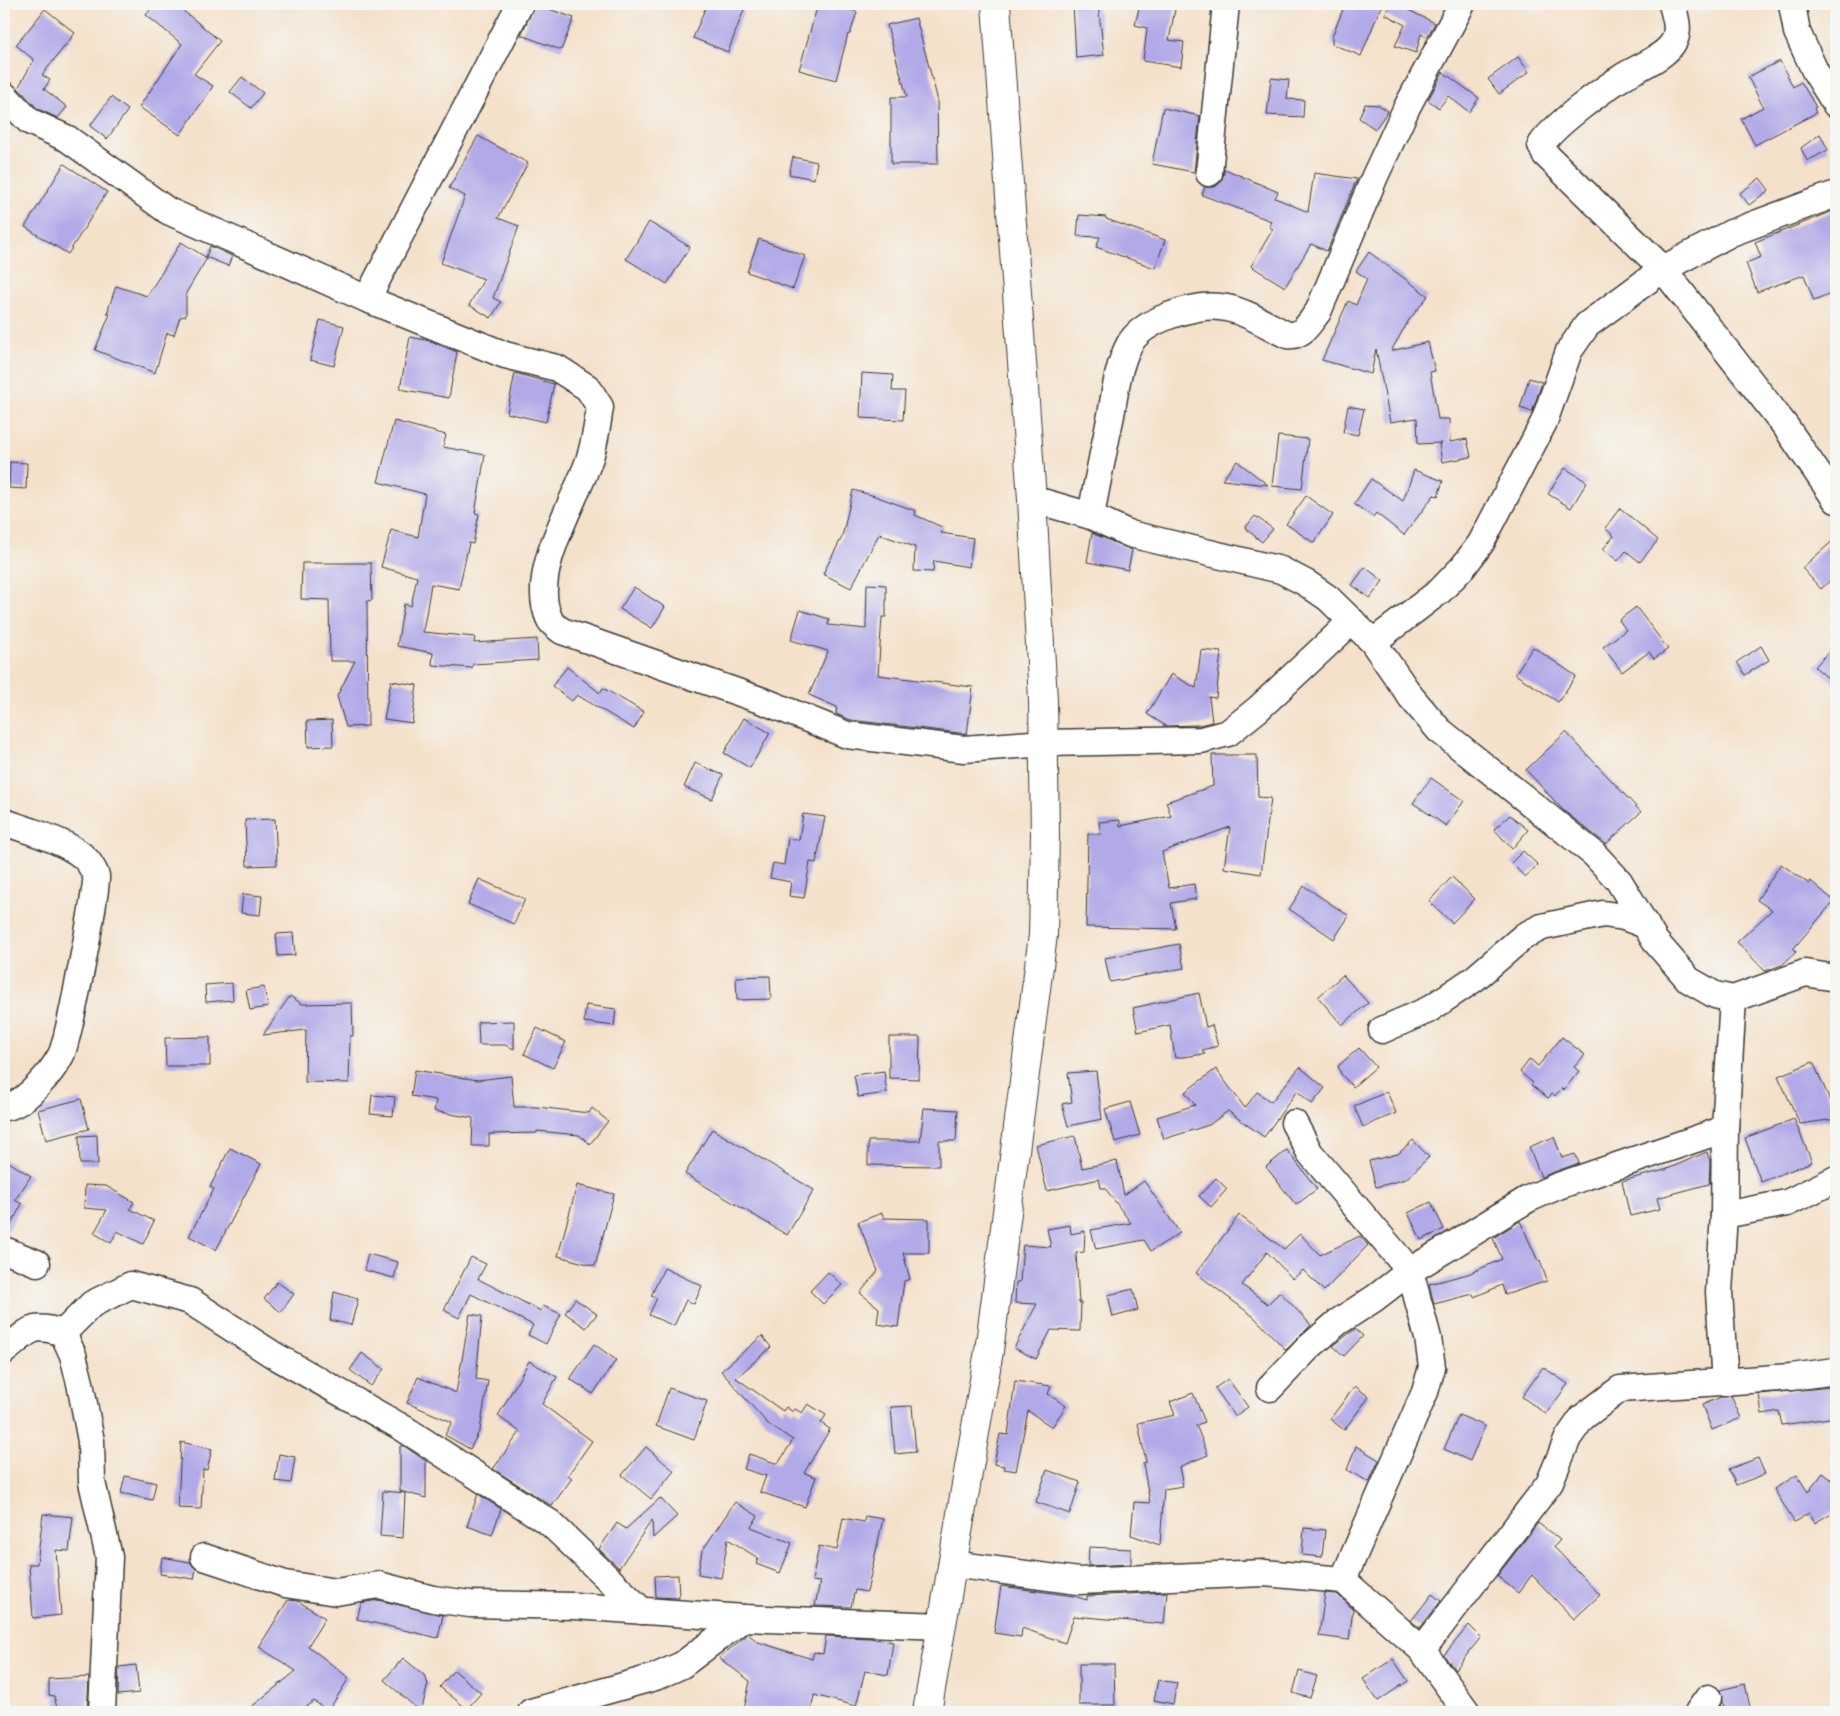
<svg xmlns="http://www.w3.org/2000/svg" width="1840" height="1716" viewBox="0 0 1840 1716" font-family="'Comic Neue',sans-serif">
  <rect width="100%" height="100%" fill="#f6f6f2"/>
  <filter id="ink" filterUnits="userSpaceOnUse"><feTurbulence type="fractalNoise" baseFrequency=".02" numOctaves="2"/><feDisplacementMap in="SourceGraphic" scale="10" xChannelSelector="R" yChannelSelector="G"/><feConvolveMatrix kernelMatrix="1 2 1 2 8 2 1 2 1" color-interpolation-filters="sRGB"/></filter>
  <filter id="wash" filterUnits="userSpaceOnUse"><feTurbulence type="fractalNoise" baseFrequency=".0096" numOctaves="4" result="noise"/><feDisplacementMap in="SourceGraphic" scale="20" xChannelSelector="R" yChannelSelector="G"/><feGaussianBlur stdDeviation="1.12" result="paint"/><feColorMatrix in="noise" values="0 0 0 0 0 0 0 0 0 0 0 0 0 0 0 0 0 1.4 0 .05"/><feComposite in="paint" operator="in"/></filter>
  <g filter="url(#wash)">
    <rect width="100%" height="100%" fill="#f4e1ca"/>
    <g id="blocks">
      <g fill="#b2aae8">
        <polygon points="155,4 175,4 220,41 194,74 213,86 180,135 139,107 182,44 146,15"/>
        <polygon points="535,4 574,18 561,50 521,35"/>
        <polygon points="707,4 746,4 728,52 693,38"/>
        <polygon points="818,4 831,4 857,12 850,34 848,34 836,80 799,70"/>
        <polygon points="1073,4 1098,4 1104,55 1076,58"/>
        <polygon points="1140,4 1176,4 1169,40 1184,42 1181,67 1143,61 1147,28 1135,25"/>
        <polygon points="1345,4 1382,4 1361,56 1332,44 1332,37"/>
        <polygon points="1391,4 1396,4 1435,23 1427,37 1421,34 1416,53 1395,46 1405,25 1385,14"/>
        <polygon points="45,9 75,33 42,75 50,80 44,89 67,107 58,118 38,109 18,88 34,60 16,45"/>
        <polygon points="916,18 937,97 938,164 891,164 891,97 907,97 887,25"/>
        <polygon points="1518,57 1529,72 1499,94 1488,79"/>
        <polygon points="1780,61 1793,87 1801,82 1816,107 1814,108 1816,113 1755,145 1741,119 1763,107 1748,77"/>
        <polygon points="1443,72 1479,98 1469,112 1448,96 1439,108 1428,100"/>
        <polygon points="242,77 263,93 251,108 230,92"/>
        <polygon points="1271,78 1289,80 1287,99 1304,100 1303,117 1267,115"/>
        <polygon points="111,97 128,110 107,139 90,126"/>
        <polygon points="1365,104 1379,105 1388,111 1375,129 1359,118"/>
        <polygon points="1163,108 1200,116 1194,172 1152,164"/>
        <polygon points="1820,134 1828,150 1807,161 1801,148"/>
        <polygon points="478,136 528,163 498,218 519,226 493,298 501,302 491,318 469,305 484,279 441,263 465,196 449,188"/>
        <polygon points="793,157 817,162 814,179 789,174"/>
        <polygon points="64,164 107,192 68,254 25,227"/>
        <polygon points="1225,169 1278,192 1275,198 1308,212 1314,173 1357,179 1327,251 1311,244 1285,287 1251,266 1273,229 1269,227 1271,221 1202,195 1205,187 1215,187 1221,182"/>
        <polygon points="1760,178 1769,190 1749,205 1740,193"/>
        <polygon points="1836,210 1836,292 1814,301 1804,275 1757,292 1746,263 1761,257 1755,242"/>
        <polygon points="1079,215 1106,217 1106,219 1165,240 1155,268 1096,247 1100,237 1077,236"/>
        <polygon points="649,222 690,247 667,284 626,259"/>
        <polygon points="759,239 805,256 793,289 747,272"/>
        <polygon points="181,242 207,258 186,293 186,316 180,317 174,335 167,333 155,373 95,350 110,314 107,313 116,286 147,296"/>
        <polygon points="210,246 232,256 228,266 206,257"/>
        <polygon points="1369,252 1428,296 1409,320 1391,351 1428,342 1435,371 1430,372 1438,419 1449,419 1450,442 1467,439 1471,457 1442,462 1439,444 1441,443 1418,444 1417,418 1390,422 1376,349 1371,374 1322,360 1348,301 1356,305 1367,279 1356,271"/>
        <polygon points="320,320 344,326 334,366 310,360"/>
        <polygon points="410,337 430,341 457,352 449,398 400,389"/>
        <polygon points="515,373 554,384 546,422 507,413"/>
        <polygon points="862,373 893,375 892,391 905,391 903,420 860,418"/>
        <polygon points="1529,378 1542,382 1532,412 1520,408"/>
        <polygon points="1348,406 1364,409 1358,435 1343,432"/>
        <polygon points="394,421 446,435 443,447 485,455 475,513 479,514 473,544 469,543 459,589 431,584 423,632 475,637 474,643 537,639 538,660 473,664 472,668 432,665 433,653 397,646 404,604 411,606 417,577 381,567 391,530 418,537 425,494 378,482"/>
        <polygon points="1278,436 1308,439 1302,489 1272,486"/>
        <polygon points="1237,461 1268,485 1222,480"/>
        <polygon points="10,462 27,463 26,489 9,488"/>
        <polygon points="1565,468 1587,482 1571,508 1548,494"/>
        <polygon points="1414,470 1443,481 1438,496 1434,495 1404,535 1376,513 1373,517 1354,504 1371,479 1403,501"/>
        <polygon points="853,490 875,496 916,511 915,515 944,528 941,533 973,538 969,567 934,561 933,572 914,571 915,547 879,534 851,588 823,574 842,537"/>
        <polygon points="1306,496 1333,515 1314,543 1286,524"/>
        <polygon points="1620,508 1658,540 1640,562 1626,551 1618,561 1603,549 1614,536 1605,528"/>
        <polygon points="1255,516 1273,529 1262,542 1245,528"/>
        <polygon points="1092,533 1132,550 1128,570 1087,562"/>
        <polygon points="1836,538 1836,575 1821,589 1802,568"/>
        <polygon points="302,563 371,563 372,600 367,601 368,726 346,727 337,696 355,661 330,661 329,600 301,599"/>
        <polygon points="1365,567 1383,581 1370,598 1352,585"/>
        <polygon points="867,584 886,585 886,617 882,617 878,675 973,687 967,734 851,720 836,714 837,707 809,695 828,651 791,640 800,610 829,619 828,625 866,629"/>
        <polygon points="634,587 665,607 652,628 620,609"/>
        <polygon points="1636,607 1668,649 1654,659 1649,652 1622,672 1603,647 1626,630 1619,620"/>
        <polygon points="1836,643 1836,685 1815,667"/>
        <polygon points="1761,646 1769,660 1745,675 1737,662"/>
        <polygon points="1533,647 1576,676 1558,702 1515,674"/>
        <polygon points="1201,650 1221,652 1216,698 1209,697 1212,722 1199,725 1166,726 1147,714 1171,674 1196,688"/>
        <polygon points="567,667 600,693 603,688 644,712 634,729 577,695 572,701 552,686"/>
        <polygon points="391,681 417,685 412,723 384,719"/>
        <polygon points="744,718 770,733 750,768 724,753"/>
        <polygon points="332,720 333,746 308,747 307,721"/>
        <polygon points="1566,732 1641,812 1606,844 1564,811 1526,770"/>
        <polygon points="1212,755 1257,755 1258,797 1271,798 1261,874 1224,868 1230,827 1162,852 1169,888 1194,884 1196,899 1171,903 1176,929 1086,927 1088,834 1101,834 1099,822 1120,820 1120,826 1171,816 1166,802 1213,786"/>
        <polygon points="695,763 723,775 712,799 684,787"/>
        <polygon points="1431,778 1464,801 1446,826 1413,803"/>
        <polygon points="803,814 825,817 816,863 810,862 804,898 789,896 791,882 770,878 773,863 784,865 788,838 799,840"/>
        <polygon points="1510,815 1528,830 1512,849 1494,829"/>
        <polygon points="275,819 277,865 247,866 245,820"/>
        <polygon points="1523,851 1538,865 1525,877 1511,863"/>
        <polygon points="1781,864 1809,884 1811,881 1834,901 1793,949 1796,952 1782,965 1765,971 1737,942 1772,910 1757,900"/>
        <polygon points="1452,877 1475,899 1452,923 1429,901"/>
        <polygon points="479,879 525,899 514,924 468,904"/>
        <polygon points="1304,886 1349,916 1334,939 1289,909"/>
        <polygon points="243,894 262,896 260,915 241,913"/>
        <polygon points="293,933 295,955 278,956 276,934"/>
        <polygon points="1179,944 1184,968 1110,982 1105,958"/>
        <polygon points="1343,975 1368,1003 1342,1025 1318,997"/>
        <polygon points="770,976 771,999 737,1000 736,977"/>
        <polygon points="232,983 233,1000 206,1002 205,985"/>
        <polygon points="264,987 268,1007 250,1010 246,990"/>
        <polygon points="1199,993 1206,1027 1212,1025 1218,1046 1202,1050 1205,1054 1175,1058 1170,1025 1138,1032 1133,1008"/>
        <polygon points="290,996 302,1004 352,1003 353,1036 350,1036 349,1083 305,1082 306,1030 263,1035"/>
        <polygon points="586,1005 616,1009 614,1026 584,1022"/>
        <polygon points="514,1021 514,1049 505,1045 479,1045 478,1022"/>
        <polygon points="537,1028 566,1042 553,1068 524,1054"/>
        <polygon points="210,1037 210,1066 166,1066 165,1038"/>
        <polygon points="889,1037 920,1037 919,1079 889,1078"/>
        <polygon points="1562,1037 1585,1055 1574,1067 1579,1071 1564,1090 1562,1088 1555,1096 1552,1094 1548,1098 1531,1085 1533,1083 1520,1072 1530,1059 1538,1066"/>
        <polygon points="1359,1048 1376,1067 1353,1087 1341,1074 1338,1066"/>
        <polygon points="1813,1062 1830,1100 1836,1099 1836,1119 1800,1124 1778,1076"/>
        <polygon points="1300,1067 1325,1088 1312,1104 1297,1091 1264,1137 1228,1111 1209,1125 1164,1139 1157,1117 1195,1105 1185,1092 1216,1069 1245,1108 1257,1092 1271,1102"/>
        <polygon points="415,1070 478,1080 511,1076 514,1107 537,1107 589,1113 592,1108 608,1121 590,1144 579,1135 537,1131 537,1133 489,1134 489,1146 472,1146 473,1118 434,1111 436,1100 411,1096"/>
        <polygon points="884,1071 887,1093 858,1097 854,1075"/>
        <polygon points="1096,1071 1102,1119 1068,1126 1062,1104 1072,1102 1068,1073"/>
        <polygon points="1387,1092 1396,1113 1363,1127 1354,1106"/>
        <polygon points="372,1095 395,1097 393,1116 370,1114"/>
        <polygon points="81,1099 89,1129 46,1140 38,1110"/>
        <polygon points="1130,1102 1140,1135 1115,1142 1105,1109"/>
        <polygon points="924,1108 958,1110 956,1141 939,1141 939,1166 868,1165 868,1141 920,1141"/>
        <polygon points="1794,1119 1812,1162 1761,1182 1745,1138"/>
        <polygon points="712,1129 814,1190 787,1235 685,1174"/>
        <polygon points="97,1135 98,1164 80,1164 79,1136"/>
        <polygon points="1075,1136 1082,1168 1117,1161 1124,1195 1144,1181 1180,1233 1151,1251 1144,1240 1096,1249 1091,1230 1131,1223 1105,1188 1101,1188 1099,1179 1047,1191 1036,1145"/>
        <polygon points="1554,1137 1562,1158 1575,1154 1579,1163 1541,1177 1529,1147"/>
        <polygon points="1413,1140 1429,1157 1406,1179 1376,1187 1369,1161 1398,1154"/>
        <polygon points="230,1148 261,1164 216,1250 189,1236 214,1189 210,1187"/>
        <polygon points="1287,1150 1317,1189 1296,1205 1266,1167"/>
        <polygon points="1707,1152 1710,1162 1709,1184 1657,1198 1660,1209 1630,1216 1622,1181 1665,1170"/>
        <polygon points="4,1159 31,1176 15,1200 22,1204 5,1236"/>
        <polygon points="1216,1178 1227,1189 1211,1207 1199,1196"/>
        <polygon points="85,1185 106,1186 134,1202 130,1209 154,1221 143,1244 117,1231 111,1243 94,1233 107,1210 84,1208"/>
        <polygon points="577,1185 614,1194 595,1266 558,1256"/>
        <polygon points="1431,1202 1444,1229 1421,1240 1408,1213"/>
        <polygon points="882,1213 884,1218 929,1219 929,1253 903,1253 910,1279 904,1281 898,1327 877,1324 879,1308 860,1293 878,1271 858,1222"/>
        <polygon points="1239,1215 1284,1249 1300,1234 1320,1255 1360,1236 1368,1245 1324,1291 1303,1270 1293,1279 1267,1252 1242,1285 1268,1304 1280,1292 1311,1325 1286,1350 1254,1317 1196,1273"/>
        <polygon points="1520,1221 1538,1261 1540,1260 1547,1281 1505,1295 1502,1285 1474,1297 1473,1294 1434,1304 1429,1284 1468,1274 1502,1259 1493,1238"/>
        <polygon points="1070,1225 1071,1234 1085,1231 1084,1252 1076,1253 1079,1303 1081,1302 1080,1331 1051,1330 1036,1359 1014,1348 1037,1304 1015,1303 1016,1282 1020,1282 1023,1245 1051,1247 1047,1229"/>
        <polygon points="368,1254 398,1262 394,1278 364,1270"/>
        <polygon points="471,1257 486,1264 478,1279 541,1311 543,1306 561,1314 546,1344 528,1335 533,1325 471,1294 459,1318 444,1310"/>
        <polygon points="664,1268 702,1286 694,1304 686,1300 674,1326 649,1315 657,1298 651,1296"/>
        <polygon points="828,1272 842,1285 823,1304 810,1291"/>
        <polygon points="277,1282 294,1294 281,1312 264,1299"/>
        <polygon points="1133,1289 1138,1310 1113,1317 1108,1295"/>
        <polygon points="334,1292 358,1299 351,1325 330,1320"/>
        <polygon points="575,1299 597,1314 586,1328 565,1313"/>
        <polygon points="470,1314 482,1316 476,1379 488,1381 480,1430 470,1449 445,1435 452,1422 407,1403 418,1377 456,1393"/>
        <polygon points="1355,1329 1363,1336 1344,1356 1333,1346"/>
        <polygon points="762,1336 771,1347 736,1378 783,1411 786,1407 793,1412 795,1409 802,1413 808,1404 826,1415 821,1423 830,1429 804,1473 816,1477 805,1507 760,1492 766,1476 744,1469 749,1454 778,1464 793,1440 768,1424 721,1371"/>
        <polygon points="594,1344 616,1360 593,1394 570,1379"/>
        <polygon points="362,1353 384,1369 371,1386 350,1370"/>
        <polygon points="529,1361 557,1377 542,1404 592,1441 568,1475 572,1478 552,1506 493,1469 520,1432 498,1416"/>
        <polygon points="1543,1367 1568,1384 1546,1414 1522,1397"/>
        <polygon points="1228,1379 1248,1407 1235,1416 1215,1388"/>
        <polygon points="1015,1381 1051,1386 1048,1394 1066,1406 1052,1427 1028,1411 1016,1471 1004,1469 1004,1466 994,1464 1000,1434 1008,1435"/>
        <polygon points="1355,1386 1369,1397 1344,1430 1330,1419"/>
        <polygon points="1832,1387 1836,1417 1782,1425 1779,1411 1762,1414 1759,1394"/>
        <polygon points="669,1388 707,1401 694,1440 656,1426"/>
        <polygon points="1193,1393 1205,1422 1196,1425 1208,1455 1179,1467 1183,1486 1164,1489 1160,1545 1131,1535 1134,1502 1150,1503 1143,1463 1146,1462 1138,1423 1175,1415 1170,1402"/>
        <polygon points="1731,1396 1741,1418 1712,1430 1702,1405 1721,1397"/>
        <polygon points="912,1406 916,1452 895,1454 891,1407"/>
        <polygon points="1459,1415 1485,1426 1470,1461 1444,1449"/>
        <polygon points="181,1442 212,1449 207,1470 203,1469 201,1509 178,1508"/>
        <polygon points="400,1446 404,1446 426,1461 426,1498 400,1491"/>
        <polygon points="1356,1446 1379,1460 1369,1482 1347,1470"/>
        <polygon points="646,1447 674,1471 651,1499 622,1475"/>
        <polygon points="279,1454 295,1457 291,1483 275,1481"/>
        <polygon points="1758,1458 1765,1474 1736,1485 1729,1469"/>
        <polygon points="1047,1470 1080,1482 1070,1514 1036,1502"/>
        <polygon points="1823,1473 1836,1483 1836,1510 1815,1523 1809,1513 1794,1522 1774,1489 1797,1475 1808,1492"/>
        <polygon points="125,1476 156,1483 152,1500 121,1493"/>
        <polygon points="383,1491 405,1493 403,1538 380,1536"/>
        <polygon points="478,1494 501,1509 492,1535 467,1526"/>
        <polygon points="660,1498 677,1516 653,1538 652,1520 619,1568 599,1549 617,1523 626,1529"/>
        <polygon points="735,1502 758,1516 751,1527 792,1543 780,1573 756,1564 758,1558 728,1539 721,1578 698,1574 702,1551"/>
        <polygon points="43,1514 73,1517 69,1551 56,1550 61,1615 33,1618 29,1564 37,1564"/>
        <polygon points="865,1516 883,1519 867,1592 855,1590 851,1607 815,1606 820,1582 812,1581 819,1546 837,1550 843,1518 864,1522"/>
        <polygon points="1538,1523 1560,1540 1554,1547 1600,1595 1574,1619 1532,1575 1518,1593 1497,1576"/>
        <polygon points="1304,1528 1325,1530 1322,1557 1302,1555"/>
        <polygon points="1089,1547 1131,1549 1131,1564 1088,1566"/>
        <polygon points="162,1557 190,1562 196,1569 194,1579 160,1574"/>
        <polygon points="678,1575 679,1598 656,1597 655,1576"/>
        <polygon points="1001,1586 1074,1596 1087,1600 1087,1596 1167,1592 1164,1624 1074,1616 1065,1643 1022,1628 1021,1637 994,1633"/>
        <polygon points="1325,1593 1337,1594 1353,1609 1349,1640 1319,1636"/>
        <polygon points="1432,1594 1441,1601 1420,1628 1411,1621"/>
        <polygon points="288,1600 298,1601 325,1618 308,1646 349,1678 328,1711 314,1701 300,1712 245,1712 296,1671 259,1647"/>
        <polygon points="378,1600 443,1615 438,1638 357,1619 361,1603"/>
        <polygon points="1469,1625 1481,1637 1455,1670 1444,1655"/>
        <polygon points="748,1634 758,1642 812,1659 814,1652 823,1654 826,1636 870,1638 893,1642 888,1675 865,1671 856,1706 814,1695 811,1712 756,1712 744,1710 750,1681 719,1658"/>
        <polygon points="403,1658 424,1675 428,1684 421,1712 384,1680"/>
        <polygon points="1393,1659 1408,1681 1378,1701 1363,1679"/>
        <polygon points="1079,1664 1114,1664 1115,1705 1079,1705"/>
        <polygon points="136,1665 139,1693 118,1695 119,1667"/>
        <polygon points="454,1670 481,1693 467,1709 440,1687"/>
        <polygon points="1299,1671 1317,1676 1310,1698 1293,1693"/>
        <polygon points="89,1677 87,1712 58,1712 54,1696 49,1695 49,1679"/>
        <polygon points="1158,1680 1177,1683 1173,1704 1154,1700"/>
        <polygon points="1745,1684 1751,1712 1724,1712 1720,1690"/>
      </g>
    </g>
  </g>
  <g filter="url(#ink)">
    <use href="#blocks" fill-opacity="0" stroke="#3c3a36" stroke-width="1"/>
    <g fill="none" stroke-linecap="round" stroke-linejoin="round">
      <defs>
        <g id="minor">
          <path d="M 1672,4 C 1675,16 1680,29 1674,41 C 1666,57 1639,67 1624,76 C 1602,90 1554,125 1541,145 L 1545,154 L 1663,269 L 1786,427 L 1836,500"/>
          <polyline points="1792,4 1797,32 1815,71 1836,105"/>
          <path d="M 4,95 L 29,121 L 68,139 L 168,211 L 367,299 L 505,355 L 557,368 L 588,388 L 600,407 C 597,426 595,445 588,463 C 573,506 529,573 549,618 C 551,624 558,628 562,631 L 766,702 L 847,735 L 964,749 L 1045,743 L 1201,740 L 1228,733 L 1258,709 L 1352,621"/>
          <polyline points="1209,173 1226,4"/>
          <polyline points="367,299 520,4"/>
          <polyline points="1032,499 1091,516 1130,534 1281,570 1306,583 1328,598 1373,642 1411,697 1439,730 1594,854 1619,881 1655,941 1689,980 1715,995 1733,999 1805,973 1836,978"/>
          <path d="M 1091,516 C 1097,482 1104,449 1111,415 C 1115,392 1118,366 1129,345 C 1142,320 1194,304 1220,307 C 1243,309 1266,325 1287,335 C 1303,337 1309,323 1318,312 L 1375,176 L 1407,107 L 1462,4"/>
          <polyline points="1373,642 1440,591 1463,567 1481,543 1544,422 1569,351 1587,325 1663,269 1731,233 1836,194"/>
          <path d="M 4,822 C 26,830 75,843 89,863 C 91,866 95,872 96,876 C 98,888 68,1042 61,1055 C 53,1071 22,1108 4,1107"/>
          <polyline points="1382,1030 1428,1010 1474,979 1524,936 1542,927 1603,914 1624,917 1646,925"/>
          <polyline points="1294,1123 1310,1153 1410,1271 1428,1338 1432,1367 1425,1392 1343,1580"/>
          <polyline points="1724,1215 1787,1203 1836,1179"/>
          <polyline points="4,1250 37,1263"/>
          <polyline points="63,1333 92,1304 131,1285 190,1301 272,1354 403,1428 550,1523 642,1611"/>
          <path d="M 4,1351 C 30,1331 30,1322 63,1333 L 73,1355 L 80,1383 L 91,1441 L 92,1482 L 109,1557 L 102,1712"/>
          <polyline points="1725,1383 1719,1292 1724,1215 1725,1129 1733,999"/>
          <polyline points="1270,1388 1308,1348 1338,1322 1375,1298 1410,1271 1528,1199 1558,1186 1725,1129"/>
          <polyline points="204,1557 285,1584 336,1592 379,1585 433,1599 470,1604 575,1606 744,1618 941,1626"/>
          <polyline points="952,1564 1079,1581 1264,1573 1343,1580 1422,1650 1467,1712"/>
          <polyline points="1422,1650 1549,1484 1568,1438 1582,1418 1620,1389 1791,1377 1836,1371"/>
          <polyline points="531,1712 655,1677 682,1665 744,1618"/>
          <polyline points="1698,1712 1708,1698"/>
        </g>
        <polyline id="major" points="927,1712 989,1351 1043,935 1045,835 1043,700 1032,499 996,4"/>
      </defs>
      <use href="#minor" stroke="#3c3a36" stroke-width="29"/>
      <use href="#major" stroke="#3c3a36" stroke-width="30"/>
      <use href="#minor" stroke="#fff" stroke-width="26"/>
      <use href="#major" stroke="#fff" stroke-width="28"/>
    </g>
  </g>
  <rect width="1840" height="1716" fill="none" stroke="#f6f6f2" stroke-width="20"/>
</svg>
